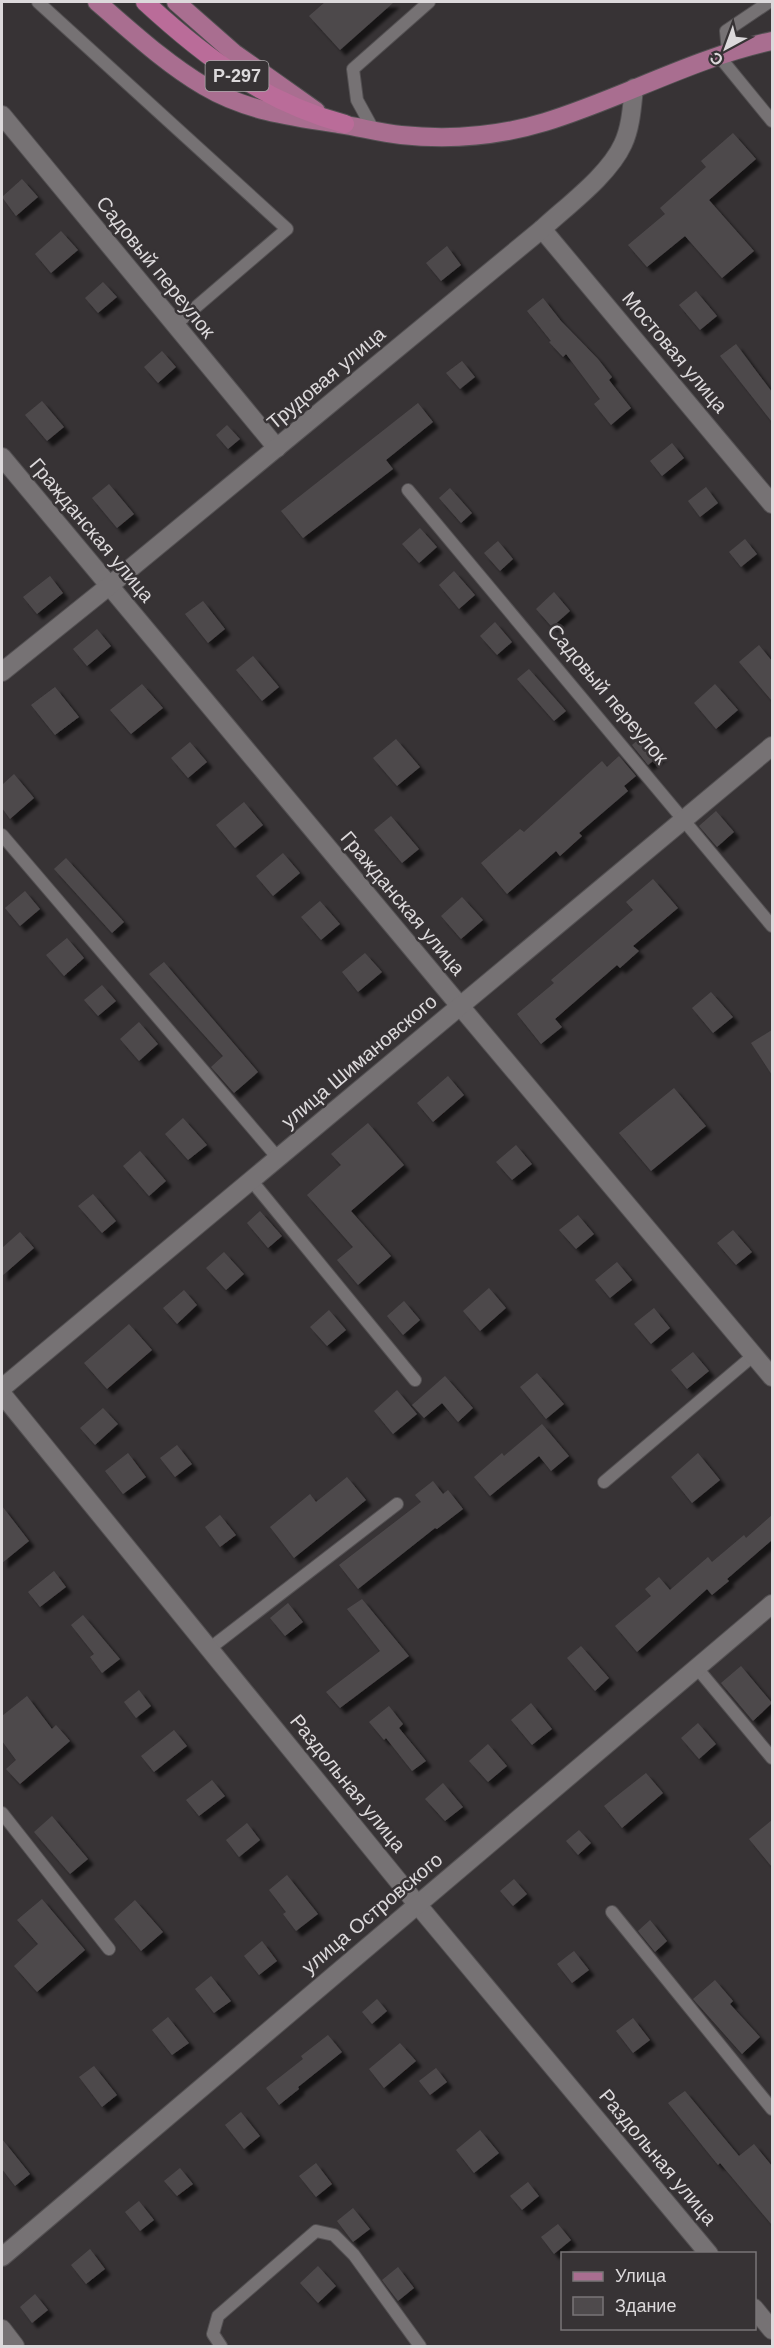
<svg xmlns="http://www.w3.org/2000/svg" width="774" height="2348" viewBox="0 0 774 2348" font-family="Helvetica,sans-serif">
  <defs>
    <filter id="shadow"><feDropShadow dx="5.5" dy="5.5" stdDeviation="1.5" flood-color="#0009"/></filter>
  </defs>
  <rect width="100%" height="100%" fill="#373335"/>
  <g fill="#4e4a4c" filter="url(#shadow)">
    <polygon points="325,2 394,2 340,50 309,16"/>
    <polygon points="733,133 756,159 709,200 754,251 722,278 685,236 647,267 628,245 665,214 660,208 706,167 701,161"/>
    <polygon points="22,179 38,197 16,216 2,197"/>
    <polygon points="61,231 78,250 51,273 35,254"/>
    <polygon points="447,246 461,265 441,281 426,263"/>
    <polygon points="103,282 117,297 98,313 85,298"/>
    <polygon points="696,291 717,316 700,330 679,305"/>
    <polygon points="543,298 561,321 598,359 612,377 609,380 631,408 611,425 594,404 600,399 566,354 563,357 549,342 551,341 527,311"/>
    <polygon points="736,344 772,392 772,422 720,356"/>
    <polygon points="162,351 176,367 158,383 144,367"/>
    <polygon points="462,361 475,377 460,389 446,373"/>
    <polygon points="42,401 64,427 47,441 25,415"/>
    <polygon points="418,403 433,422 386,460 393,469 303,538 281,511"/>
    <polygon points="227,425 240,439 228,449 216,435"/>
    <polygon points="672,443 684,458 662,476 650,461"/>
    <polygon points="109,484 134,514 117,528 92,498"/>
    <polygon points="706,487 718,503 700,517 688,501"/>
    <polygon points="450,488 472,513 461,523 439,498"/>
    <polygon points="420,528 437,547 419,563 402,544"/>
    <polygon points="745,539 757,554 741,567 729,552"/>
    <polygon points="498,541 513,559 500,571 484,553"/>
    <polygon points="454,571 475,595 459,609 439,585"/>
    <polygon points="50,576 63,593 37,614 23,597"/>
    <polygon points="554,592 570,611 552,627 536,609"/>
    <polygon points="203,601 225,629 208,643 185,614"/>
    <polygon points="495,622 512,642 497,655 480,636"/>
    <polygon points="97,629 111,646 87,666 73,649"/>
    <polygon points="759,645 772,661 772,701 739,662"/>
    <polygon points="253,656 279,687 262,701 236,670"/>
    <polygon points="529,669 566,711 554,721 517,679"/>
    <polygon points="142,684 163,708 131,734 110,710"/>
    <polygon points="715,684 738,710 716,729 694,703"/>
    <polygon points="55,687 79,717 55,735 31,705"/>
    <polygon points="645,734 662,754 648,765 632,745"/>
    <polygon points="396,739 420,767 397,786 373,758"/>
    <polygon points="190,742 207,762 188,778 171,758"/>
    <polygon points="619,756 636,776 624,786 628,791 579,833 582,836 560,856 556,851 507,894 481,863 520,829 524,832 602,761 607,767"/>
    <polygon points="14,774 34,798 10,819 2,808 2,785"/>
    <polygon points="244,802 263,825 235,848 216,825"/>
    <polygon points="716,811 734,832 717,847 699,826"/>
    <polygon points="391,816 419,849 402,863 374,830"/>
    <polygon points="283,853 300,873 273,896 256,876"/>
    <polygon points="66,858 124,922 112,933 54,869"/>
    <polygon points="653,879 678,908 633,946 639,951 620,968 617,965 555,1019 562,1027 541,1044 517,1014 554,983 551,980 633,910 626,902"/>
    <polygon points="25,891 40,909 20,926 5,908"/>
    <polygon points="462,897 483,920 461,939 441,916"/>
    <polygon points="320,901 340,924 321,940 301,917"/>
    <polygon points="67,938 84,958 64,976 46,955"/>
    <polygon points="365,953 382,972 358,992 342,972"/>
    <polygon points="164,962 258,1072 234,1093 211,1067 223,1056 149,974"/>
    <polygon points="102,985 116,1001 98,1016 84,1000"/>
    <polygon points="711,992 733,1017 713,1033 692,1008"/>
    <polygon points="139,1022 158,1044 139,1061 120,1039"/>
    <polygon points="772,1030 772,1075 751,1043"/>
    <polygon points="448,1076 464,1095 433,1122 417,1103"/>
    <polygon points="674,1088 706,1126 651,1171 619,1133"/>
    <polygon points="183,1118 207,1145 188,1160 165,1134"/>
    <polygon points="368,1123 404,1165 351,1211 391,1256 358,1285 337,1260 353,1247 307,1195 341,1165 331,1154"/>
    <polygon points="516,1145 532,1164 512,1180 496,1162"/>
    <polygon points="140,1151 166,1181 149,1196 123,1166"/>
    <polygon points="93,1194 116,1221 102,1233 78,1206"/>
    <polygon points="260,1211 282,1236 268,1248 247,1223"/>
    <polygon points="578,1215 594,1234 576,1249 559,1230"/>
    <polygon points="733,1230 752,1252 736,1265 717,1243"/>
    <polygon points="20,1232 34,1248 2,1276 2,1248"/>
    <polygon points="224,1252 244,1274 226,1290 206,1268"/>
    <polygon points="617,1262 632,1280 610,1298 595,1280"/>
    <polygon points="489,1288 506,1308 480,1331 463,1311"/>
    <polygon points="184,1290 197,1305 177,1324 163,1308"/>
    <polygon points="404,1301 420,1320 403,1335 387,1316"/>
    <polygon points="654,1308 670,1328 651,1344 634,1324"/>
    <polygon points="329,1310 346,1330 327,1346 310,1327"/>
    <polygon points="129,1324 152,1350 107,1389 84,1363"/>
    <polygon points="693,1352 709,1371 687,1389 671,1370"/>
    <polygon points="537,1373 564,1404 546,1419 520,1387"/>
    <polygon points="445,1376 473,1408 458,1422 442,1403 424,1418 412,1405"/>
    <polygon points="397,1390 417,1414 393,1434 374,1411"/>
    <polygon points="103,1408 118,1424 95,1445 80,1428"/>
    <polygon points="542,1424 569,1456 551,1471 539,1456 490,1496 474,1477 502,1453 504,1456"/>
    <polygon points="177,1445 192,1464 175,1477 160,1458"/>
    <polygon points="128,1453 146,1477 123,1494 105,1471"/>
    <polygon points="698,1453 720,1480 692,1503 671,1477"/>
    <polygon points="347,1477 366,1500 294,1558 270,1527 310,1494 316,1502"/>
    <polygon points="433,1481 443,1494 448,1490 463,1509 437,1529 435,1528 358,1589 339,1565 421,1502 415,1495"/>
    <polygon points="2,1506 29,1541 2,1563"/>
    <polygon points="220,1515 236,1535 220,1547 205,1527"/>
    <polygon points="772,1515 772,1540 727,1579 729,1581 712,1595 707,1589 637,1652 615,1626 651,1596 645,1589 659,1577 670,1590 708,1557 712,1562 744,1535 746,1538"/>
    <polygon points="54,1571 66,1587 40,1607 28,1592"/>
    <polygon points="362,1599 409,1656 340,1708 326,1692 380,1651 347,1609"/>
    <polygon points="288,1603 303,1622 285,1636 270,1618"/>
    <polygon points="83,1615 120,1659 102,1673 90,1657 94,1654 71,1625"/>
    <polygon points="581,1646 609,1678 595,1691 567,1658"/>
    <polygon points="741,1666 772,1703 753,1721 721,1683"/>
    <polygon points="139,1690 151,1706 136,1718 124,1702"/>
    <polygon points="27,1696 52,1729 56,1725 70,1741 20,1784 6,1769 16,1760 2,1741 2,1716"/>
    <polygon points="531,1703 552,1729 532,1745 511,1720"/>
    <polygon points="389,1706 403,1724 399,1728 426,1761 412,1771 386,1738 384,1740 369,1722"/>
    <polygon points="698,1723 716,1744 699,1759 681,1738"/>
    <polygon points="174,1730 187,1746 154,1772 141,1756"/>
    <polygon points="488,1744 507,1766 488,1782 469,1761"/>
    <polygon points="646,1773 663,1793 622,1828 604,1806"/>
    <polygon points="212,1780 225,1796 199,1816 186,1800"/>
    <polygon points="443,1783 463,1807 445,1821 425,1799"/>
    <polygon points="52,1816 88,1859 70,1874 34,1832"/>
    <polygon points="772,1820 772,1867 749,1839"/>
    <polygon points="247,1823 260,1840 239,1857 226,1840"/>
    <polygon points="579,1830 591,1843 578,1855 566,1841"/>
    <polygon points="287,1875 318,1914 296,1931 283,1914 286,1912 269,1890"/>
    <polygon points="514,1879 527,1894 513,1906 500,1891"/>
    <polygon points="42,1899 85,1950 37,1992 14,1966 38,1944 17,1920"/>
    <polygon points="135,1900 163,1932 141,1951 114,1919"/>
    <polygon points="650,1920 667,1941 655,1952 638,1931"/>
    <polygon points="262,1941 277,1961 259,1975 244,1956"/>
    <polygon points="574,1951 589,1970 572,1983 557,1964"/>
    <polygon points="211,1976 231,2001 214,2013 195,1989"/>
    <polygon points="715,1980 733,2001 730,2004 760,2037 742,2054 693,1999"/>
    <polygon points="377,1999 387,2011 372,2024 362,2012"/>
    <polygon points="168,2017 189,2043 172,2055 152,2030"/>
    <polygon points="633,2018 650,2040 633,2053 616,2031"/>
    <polygon points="328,2035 342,2052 298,2087 299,2089 279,2105 266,2088 303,2059 301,2056"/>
    <polygon points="400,2043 416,2061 384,2088 369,2069"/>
    <polygon points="94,2066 117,2095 102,2107 79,2077"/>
    <polygon points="436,2068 447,2082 430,2095 419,2081"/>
    <polygon points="685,2091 739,2156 754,2144 772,2166 772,2225 720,2163 718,2165 668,2103"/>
    <polygon points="241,2112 260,2136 244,2149 225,2125"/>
    <polygon points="480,2130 499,2153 474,2173 456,2150"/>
    <polygon points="2,2139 30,2174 15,2186 2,2169"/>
    <polygon points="316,2163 332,2184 316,2197 299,2176"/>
    <polygon points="180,2168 193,2184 177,2196 164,2181"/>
    <polygon points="528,2182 539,2196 522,2210 510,2196"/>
    <polygon points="139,2201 154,2220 140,2231 125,2212"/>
    <polygon points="353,2208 370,2229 353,2242 337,2221"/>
    <polygon points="558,2224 571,2240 554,2254 541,2237"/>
    <polygon points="90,2249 105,2269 86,2284 71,2265"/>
    <polygon points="318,2266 336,2286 318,2303 300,2283"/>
    <polygon points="398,2267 414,2288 398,2301 382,2280"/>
    <polygon points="35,2294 48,2310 32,2323 20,2307"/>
  </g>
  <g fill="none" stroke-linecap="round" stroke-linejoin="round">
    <defs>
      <g id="service">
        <polyline points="38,2 287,229 175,325"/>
        <polyline points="728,52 726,31 769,2"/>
        <polyline points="718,55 772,121"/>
        <polyline points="374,131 357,100 353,69 429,2"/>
        <polyline points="408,490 772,926"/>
        <polyline points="2,835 278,1158"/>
        <polyline points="251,1180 415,1380"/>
        <polyline points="604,1482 754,1355"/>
        <polyline points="209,1649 397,1504"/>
        <polyline points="697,1668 772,1758"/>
        <polyline points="2,1813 109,1949"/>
        <polyline points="612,1912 772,2109"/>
        <polyline points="221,2346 213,2334 218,2316 316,2231 334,2235 354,2255 420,2346"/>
      </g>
      <g id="minor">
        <polyline points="2,115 277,448"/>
        <polyline points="542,229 772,504"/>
        <polyline points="2,457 460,1006"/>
        <path d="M 2,672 L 109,586 L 542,229 C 568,205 609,175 623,144 C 631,127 632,106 634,88"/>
        <polyline points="2,1394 417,1904 709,2254"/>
        <polyline points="754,2308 772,2330"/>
        <polyline points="2,2329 15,2346"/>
      </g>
      <g id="tertiary">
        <polyline points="460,1006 772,1377"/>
        <polyline points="2,1388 772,746"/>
        <polyline points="2,2257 772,1604"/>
      </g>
      <g id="primary">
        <path d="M 97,2 C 131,31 165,63 204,86 C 246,111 292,117 339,124 C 360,127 380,133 401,135 C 449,140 499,136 545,122 C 623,98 693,58 772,41"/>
        <polyline points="176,2 234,53 316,111"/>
      </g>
      <path id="trunk" d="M 145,2 C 206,58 264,102 345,124"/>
    </defs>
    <use href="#service" stroke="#535052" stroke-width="14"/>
    <use href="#minor" stroke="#535052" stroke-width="20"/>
    <use href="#tertiary" stroke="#535052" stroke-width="20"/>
    <use href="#primary" stroke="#535052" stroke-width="20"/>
    <use href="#trunk" stroke="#535052" stroke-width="20"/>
    <use href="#service" stroke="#767274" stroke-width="12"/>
    <use href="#minor" stroke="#767274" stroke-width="18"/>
    <use href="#tertiary" stroke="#767274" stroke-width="18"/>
    <use href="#primary" stroke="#a96e90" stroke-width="18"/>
    <use href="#trunk" stroke="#ba6c99" stroke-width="18"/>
  </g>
  <g text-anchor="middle" stroke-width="5" stroke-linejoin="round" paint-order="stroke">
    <rect fill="#373335" stroke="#aaa7a9" stroke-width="1.5" x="205.5" y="61" width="63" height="30" rx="4.5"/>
    <g font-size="18" font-weight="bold" fill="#dcd9db">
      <text x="237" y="82">Р-297</text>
    </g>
    <g font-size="20" fill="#dcd9db" stroke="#373335">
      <text transform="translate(156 267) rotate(51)" y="7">Садовый переулок</text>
      <text transform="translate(675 352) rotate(50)" y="7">Мостовая улица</text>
      <text transform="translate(326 378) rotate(-40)" y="7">Трудовая улица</text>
      <text transform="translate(92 530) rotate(50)" y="7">Гражданская улица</text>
      <text transform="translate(608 694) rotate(50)" y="7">Садовый переулок</text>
      <text transform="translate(403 903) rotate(50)" y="7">Гражданская улица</text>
      <text transform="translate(359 1061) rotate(-40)" y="7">улица Шимановского</text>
      <text transform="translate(348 1783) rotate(51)" y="7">Раздольная улица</text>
      <text transform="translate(372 1913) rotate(-40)" y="7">улица Островского</text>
      <text transform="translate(658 2157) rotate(50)" y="7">Раздольная улица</text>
    </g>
  </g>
  <rect width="774" height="2348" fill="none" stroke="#dcd9db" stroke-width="6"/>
  <rect x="561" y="2252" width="195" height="78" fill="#373335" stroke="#797577" stroke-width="1.5"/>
  <rect x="573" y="2272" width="30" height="9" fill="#a96e90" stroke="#797577" stroke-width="1.5"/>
  <text x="615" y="2282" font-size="18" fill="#dcd9db">Улица</text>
  <rect x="573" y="2297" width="30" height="18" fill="#4e4a4c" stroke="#797577" stroke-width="1.5"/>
  <text x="615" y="2312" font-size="18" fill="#dcd9db">Здание</text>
  <g transform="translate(726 48) rotate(221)" stroke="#373335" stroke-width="4.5" paint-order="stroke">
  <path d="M0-4.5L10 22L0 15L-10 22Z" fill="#dcd9db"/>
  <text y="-9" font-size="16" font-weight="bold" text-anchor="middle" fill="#dcd9db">С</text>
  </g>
</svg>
